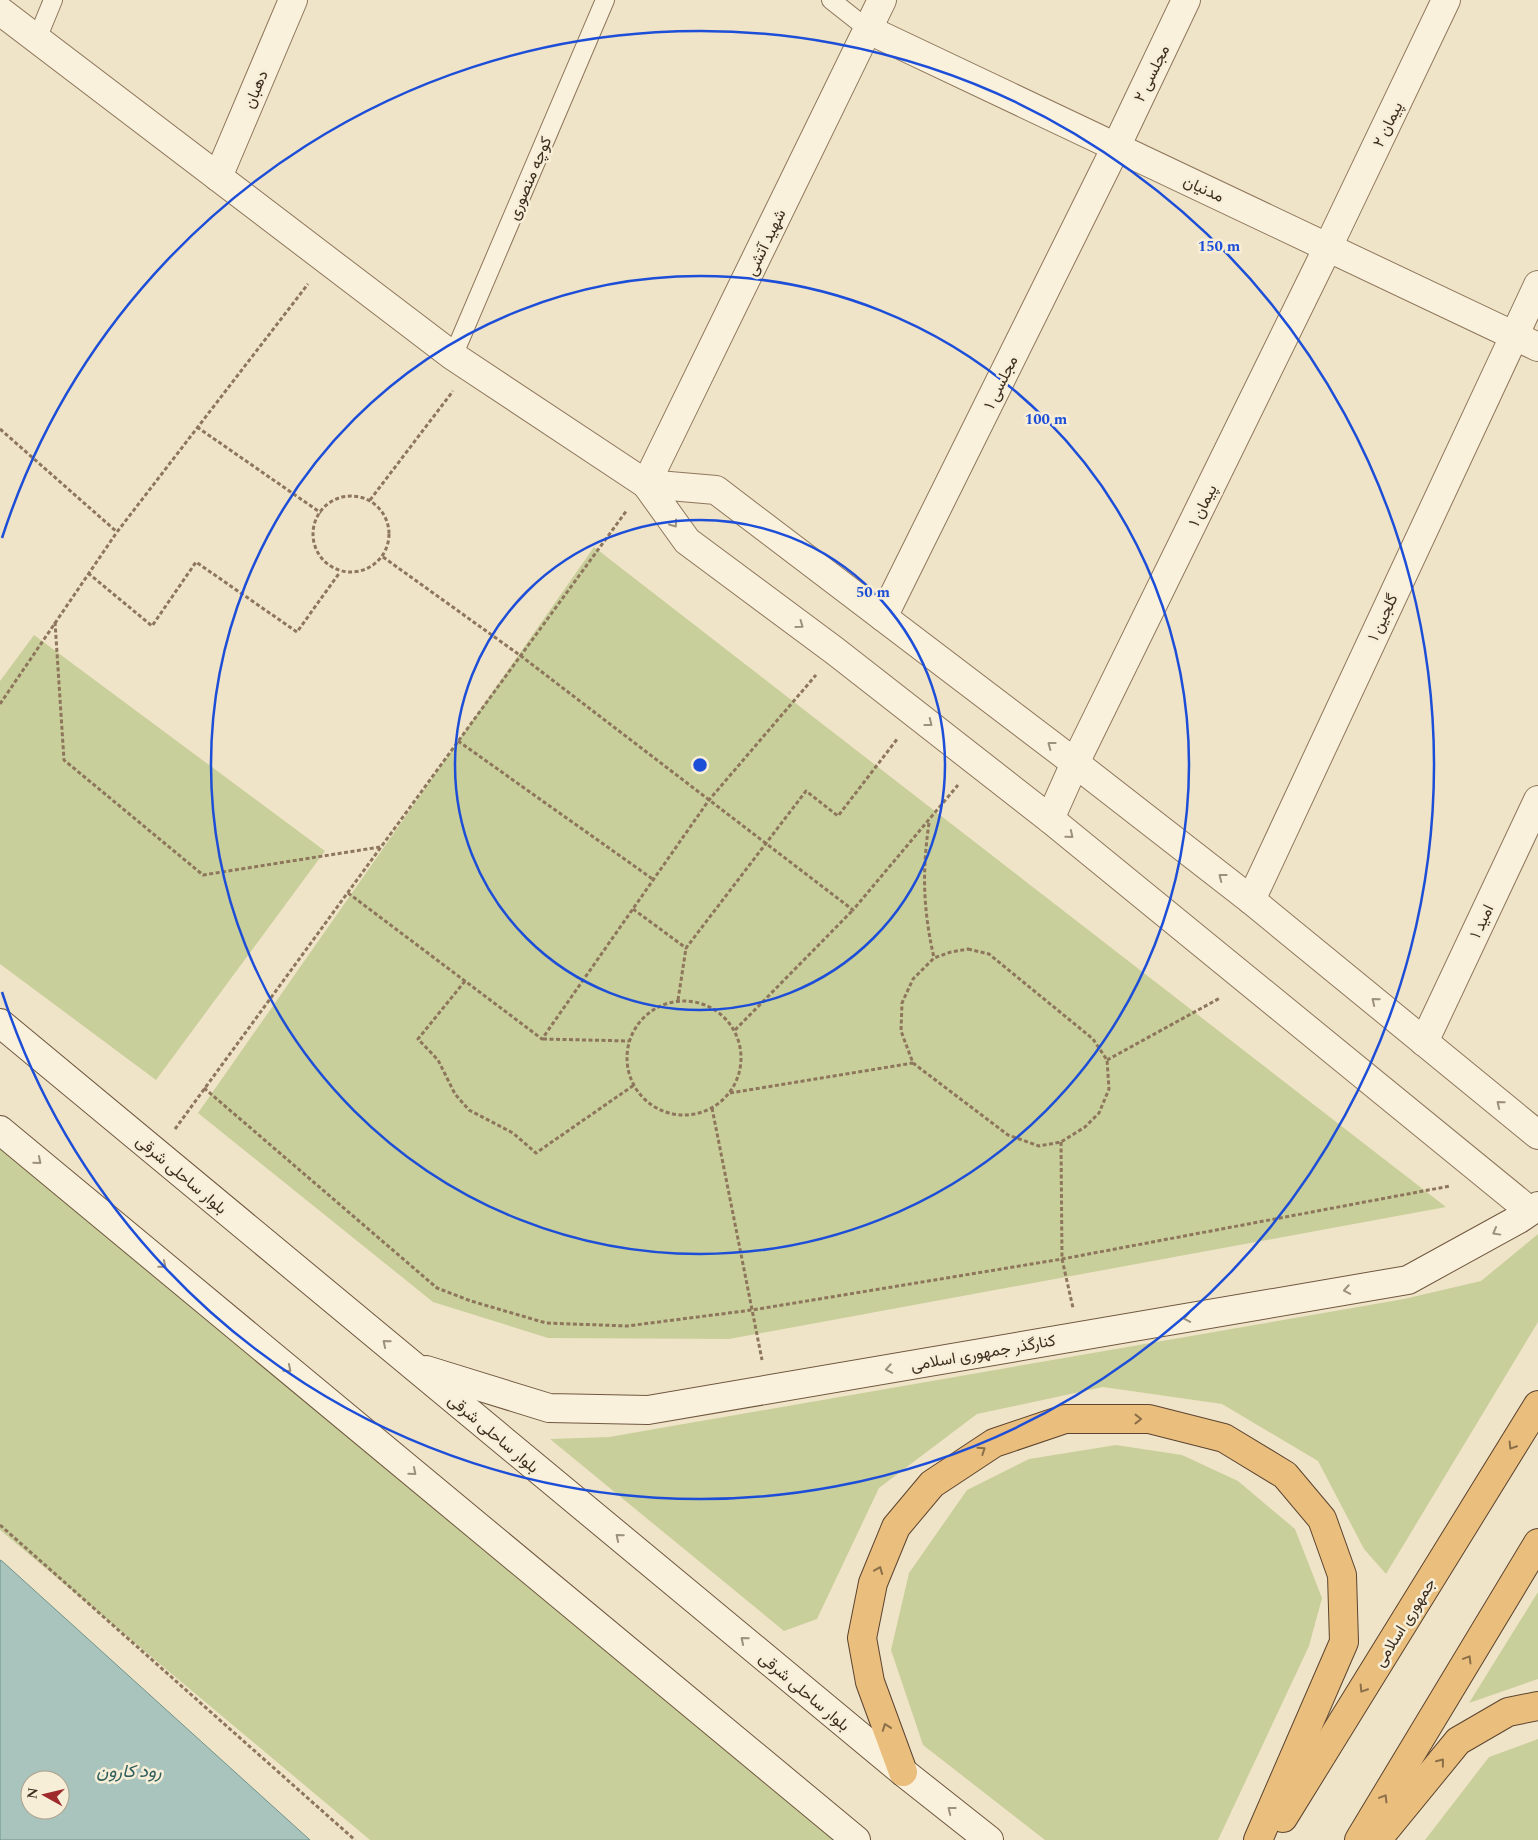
<svg xmlns="http://www.w3.org/2000/svg" width="1538" height="1840" viewBox="0 0 1538 1840" font-family="Spectral,Vazirmatn,serif">
  <rect width="100%" height="100%" fill="#f0e4c8"/>
  <g fill="#c9cf9b">
    <polygon points="594,547 1446,1207 729,1339 548,1338 433,1302 198,1113"/>
    <polygon points="34,635 325,851 156,1080 0,964 0,681"/>
    <polygon points="0,1128 853,1840 370,1840 0,1530"/>
    <polygon points="1538,1234 1538,1322 1386,1574 1364,1549 1318,1461 1222,1404 1103,1387 977,1414 879,1488 817,1619 784,1631 550,1439 609,1437 1404,1299 1481,1281"/>
    <polygon points="1116,1445 1182,1455 1238,1481 1295,1529 1322,1598 1309,1646 1218,1840 1045,1840 923,1745 891,1650 909,1573 967,1490 1029,1459"/>
    <polygon points="1538,1592 1538,1679 1469,1703"/>
    <polygon points="1538,1739 1538,1840 1425,1840 1489,1757"/>
  </g>
  <path fill="#a9c4bc" stroke="#6f938a" fill-rule="evenodd" d="M 0,1560 L 2,1561 L 310,1840 L 0,1840 ZM 30,1780 L 60,1780 L 60,1810 L 30,1810 Z"/>
  <g fill="none" stroke-linecap="round" stroke-linejoin="round">
    <defs>
      <g id="service">
        <polyline points="831,0 869,30"/>
        <polyline points="37,39 53,0"/>
        <polyline points="453,356 605,0"/>
      </g>
      <g id="minor">
        <polyline points="0,11 453,356 646,484 687,541 835,651 1050,819 1530,1211"/>
        <polyline points="869,30 1538,347"/>
        <polyline points="218,177 293,0"/>
        <polyline points="646,484 716,490 1075,763 1251,900 1538,1135"/>
        <polyline points="646,484 882,0"/>
        <polyline points="883,617 1116,147 1186,0"/>
        <polyline points="1050,819 1075,763 1328,247 1446,0"/>
        <polyline points="1251,900 1538,285"/>
        <polyline points="1424,1042 1538,800"/>
      </g>
      <g id="secondary">
        <polyline points="0,1023 903,1772 989,1840"/>
        <polyline points="0,1130 856,1840"/>
        <polyline points="426,1370 549,1408 648,1410 1408,1280 1519,1219 1538,1206"/>
      </g>
      <g id="trunk">
        <polyline points="903,1772 870,1682 862,1638 873,1583 896,1527 932,1484 994,1443 1065,1419 1149,1419 1224,1438 1285,1475 1322,1519 1342,1575 1344,1642 1258,1840"/>
        <polyline points="1283,1818 1538,1405"/>
        <polyline points="1359,1840 1538,1543"/>
        <polyline points="1377,1840 1458,1741 1508,1712 1538,1706"/>
      </g>
    </defs>
    <use href="#service" stroke="#8d765c" stroke-width="20"/>
    <use href="#minor" stroke="#8d765c" stroke-width="30"/>
    <use href="#secondary" stroke="#6f573f" stroke-width="30"/>
    <use href="#trunk" stroke="#5b4430" stroke-width="30"/>
    <g stroke="#8d765c" stroke-width="3" stroke-dasharray="4 2.5" stroke-linecap="butt">
      <polyline points="197,427 321,513"/>
      <polyline points="0,429 117,532 308,284"/>
      <circle cx="351" cy="534" r="38"/>
      <polyline points="370,500 453,391"/>
      <polyline points="383,557 521,656 853,910 958,785"/>
      <polyline points="88,573 152,626 196,562 297,632 340,572"/>
      <polyline points="55,622 64,760 203,875 380,847"/>
      <polyline points="0,704 117,532"/>
      <polyline points="458,741 654,880"/>
      <path d="M 929,823 C 922,872 923,909 934,958"/>
      <polyline points="348,893 542,1039 709,800 816,675"/>
      <polyline points="633,909 686,948 806,791 838,816 898,738"/>
      <polygon points="968,949 989,954 1093,1039 1107,1060 1109,1089 1099,1113 1085,1127 1061,1142 1039,1146 1008,1135 913,1063 901,1031 902,1003 913,979 934,958 951,952"/>
      <polyline points="465,981 418,1039 438,1060 455,1094 469,1110 513,1133 536,1153 634,1085"/>
      <polyline points="678,1000 686,948"/>
      <circle cx="684" cy="1058" r="57"/>
      <polyline points="735,1030 853,910"/>
      <polyline points="543,1039 629,1041"/>
      <polyline points="1107,1060 1220,998"/>
      <polyline points="204,1088 437,1288 471,1301 546,1323 627,1326 752,1310 1062,1259 1450,1186"/>
      <polyline points="730,1093 913,1063"/>
      <polyline points="712,1108 762,1360"/>
      <polyline points="175,1129 627,510"/>
      <polyline points="1061,1142 1062,1259 1073,1308"/>
      <polyline points="0,1525 355,1840"/>
    </g>
    <use href="#service" stroke="#faf1dc" stroke-width="18"/>
    <use href="#minor" stroke="#faf1dc" stroke-width="28"/>
    <use href="#secondary" stroke="#faf1dc" stroke-width="28"/>
    <use href="#trunk" stroke="#eabe7c" stroke-width="28"/>
  </g>
  <defs><path id="oneway-chevron" d="M-2-3.5L2.5 0L-2 3.5" fill="none" stroke-width="1.6" stroke-linecap="round" stroke-linejoin="round" transform="scale(1.25)"/></defs>
  <g stroke="#9c907e">
    <use href="#oneway-chevron" transform="translate(674 524) rotate(54)"/>
    <use href="#oneway-chevron" transform="translate(800 625) rotate(36)"/>
    <use href="#oneway-chevron" transform="translate(929 723) rotate(38)"/>
    <use href="#oneway-chevron" transform="translate(1051 745) rotate(-143)"/>
    <use href="#oneway-chevron" transform="translate(1070 835) rotate(39)"/>
    <use href="#oneway-chevron" transform="translate(1222 877) rotate(-142)"/>
    <use href="#oneway-chevron" transform="translate(1375 1001) rotate(-141)"/>
    <use href="#oneway-chevron" transform="translate(1500 1104) rotate(-141)"/>
    <use href="#oneway-chevron" transform="translate(38 1161) rotate(40)"/>
    <use href="#oneway-chevron" transform="translate(1496 1232) rotate(151)"/>
    <use href="#oneway-chevron" transform="translate(163 1265) rotate(40)"/>
    <use href="#oneway-chevron" transform="translate(1347 1290) rotate(170)"/>
    <use href="#oneway-chevron" transform="translate(1187 1318) rotate(170)"/>
    <use href="#oneway-chevron" transform="translate(386 1343) rotate(-140)"/>
    <use href="#oneway-chevron" transform="translate(288 1369) rotate(40)"/>
    <use href="#oneway-chevron" transform="translate(889 1369) rotate(170)"/>
    <use href="#oneway-chevron" transform="translate(413 1472) rotate(40)"/>
    <use href="#oneway-chevron" transform="translate(619 1537) rotate(-140)"/>
    <use href="#oneway-chevron" transform="translate(744 1640) rotate(-140)"/>
    <use href="#oneway-chevron" transform="translate(951 1810) rotate(-142)"/>
  </g>
  <g stroke="#8b6f49">
    <use href="#oneway-chevron" transform="translate(1138 1419)"/>
    <use href="#oneway-chevron" transform="translate(1512 1446) rotate(122)"/>
    <use href="#oneway-chevron" transform="translate(982 1450) rotate(-34)"/>
    <use href="#oneway-chevron" transform="translate(879 1570) rotate(-68)"/>
    <use href="#oneway-chevron" transform="translate(1468 1659) rotate(-59)"/>
    <use href="#oneway-chevron" transform="translate(1363 1689) rotate(122)"/>
    <use href="#oneway-chevron" transform="translate(886 1727) rotate(-110)"/>
    <use href="#oneway-chevron" transform="translate(1441 1762) rotate(-51)"/>
    <use href="#oneway-chevron" transform="translate(1384 1798) rotate(-59)"/>
  </g>
  <g fill="none" stroke="#1d4ed8" stroke-width="2.5">
    <circle cx="700" cy="765" r="245"/>
    <circle cx="700" cy="765" r="489"/>
    <path d="M2 538A734 734 0 1 1 2 992"/>
  </g>
  <g text-anchor="middle" stroke-width="5" stroke-linejoin="round" paint-order="stroke">
    <g font-size="16" fill="#3d2e20" stroke="#f7eed8">
      <text transform="translate(1151 73) rotate(-64)" y="6">مجلسی ۲</text>
      <text transform="translate(255 89) rotate(-67)" y="6">دهبان</text>
      <text transform="translate(1387 124) rotate(-64)" y="6">پیمان ۲</text>
      <text transform="translate(529 178) rotate(-67)" y="6">کوچه منصوری</text>
      <text transform="translate(1204 188) rotate(25)" y="6">مدنیان</text>
      <text transform="translate(765 242) rotate(-64)" y="6">شهید آتشی</text>
      <text transform="translate(1000 382) rotate(-64)" y="6">مجلسی ۱</text>
      <text transform="translate(1202 505) rotate(-64)" y="6">پیمان ۱</text>
      <text transform="translate(1382 617) rotate(-65)" y="6">گلجین ۱</text>
      <text transform="translate(1481 921) rotate(-65)" y="6">امید ۱</text>
      <text transform="translate(182 1174) rotate(40)" y="6">بلوار ساحلی شرقی</text>
      <text transform="translate(983 1352) rotate(-10)" y="6">کنارگذر جمهوری اسلامی</text>
      <text transform="translate(494 1433) rotate(40)" y="6">بلوار ساحلی شرقی</text>
      <text transform="translate(1404 1622) rotate(-58)" y="6">جمهوری اسلامی</text>
      <text transform="translate(805 1691) rotate(40)" y="6">بلوار ساحلی شرقی</text>
    </g>
    <g font-size="18" font-style="italic" fill="#2f5d5a" stroke="#f7eed8">
      <text x="129" y="1777">رود کارون</text>
    </g>
  </g>
  <circle cx="700" cy="765" r="8" fill="#1d4ed8" stroke="#f7eed8" stroke-width="2.5"/>
  <g font-size="15" text-anchor="middle" font-weight="bold" fill="#1d4ed8" stroke="#f7eed8" stroke-width="5" stroke-linejoin="round" paint-order="stroke">
    <text x="1219" y="251">150 m</text>
    <text x="1046" y="424">100 m</text>
    <text x="873" y="597">50 m</text>
  </g>
  <g transform="translate(45 1795) rotate(278)"><circle r="24" fill="#f7eed8" stroke="#ada18e"/>
  <path d="M0-4L9 19L0 12L-9 19Z" fill="#9e2a2b"/>
  <text y="-8" font-size="14" font-weight="bold" text-anchor="middle" fill="#3d2e20">N</text>
  </g>
</svg>
